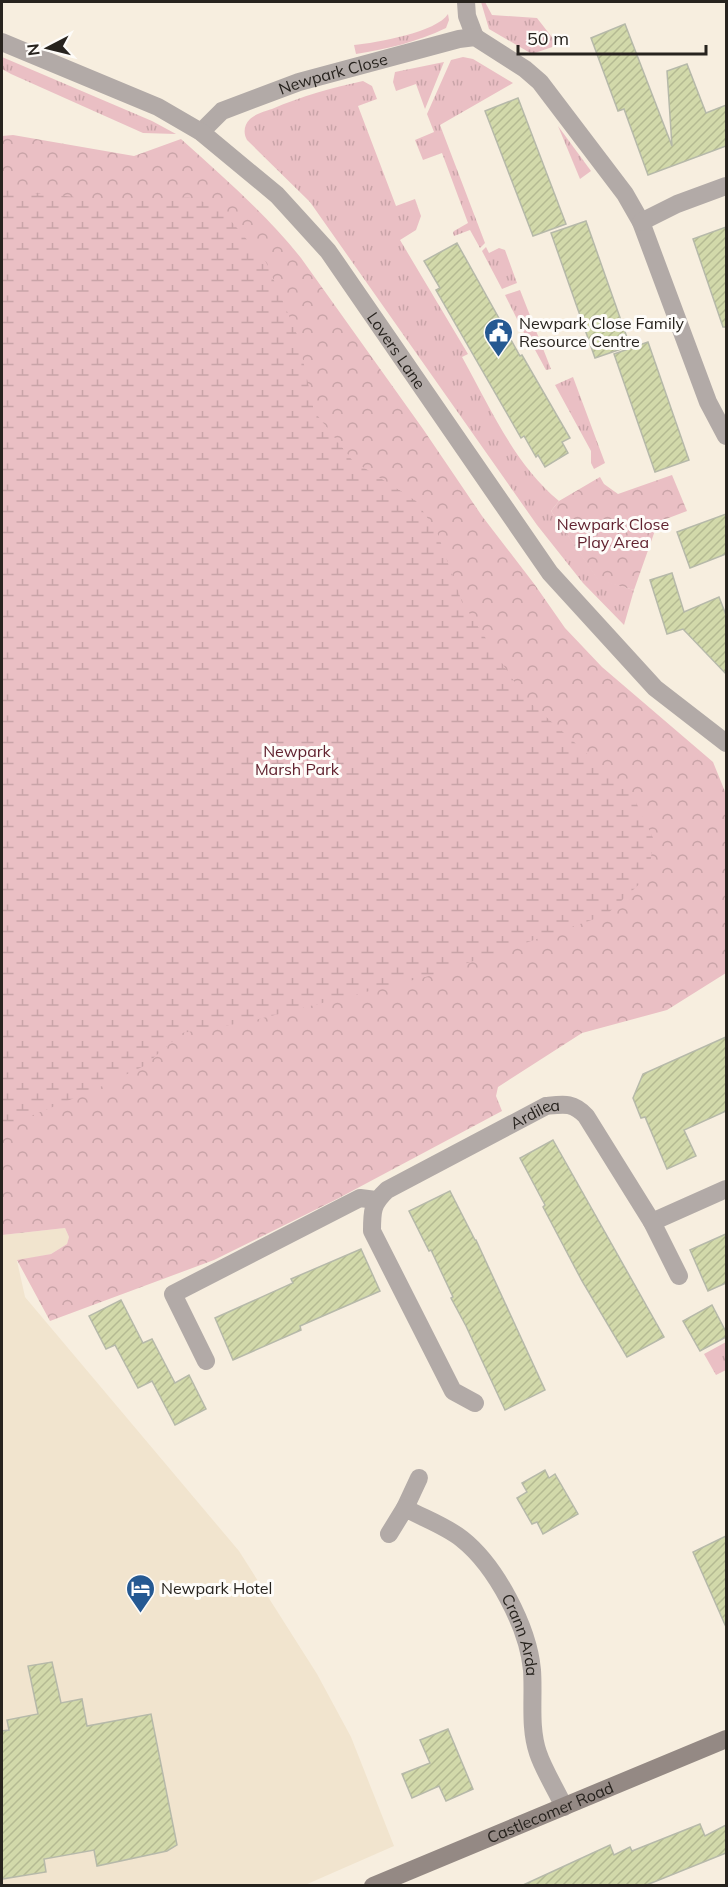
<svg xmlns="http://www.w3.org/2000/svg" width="728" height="1887" viewBox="0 0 728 1887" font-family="Mulish,sans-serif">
  <defs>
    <pattern id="grass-tufts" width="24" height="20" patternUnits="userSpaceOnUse" patternTransform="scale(1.5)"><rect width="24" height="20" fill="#eabfc4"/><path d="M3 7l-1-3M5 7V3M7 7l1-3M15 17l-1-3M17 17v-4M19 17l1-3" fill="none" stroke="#c9a4a8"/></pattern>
    <pattern id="forest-crowns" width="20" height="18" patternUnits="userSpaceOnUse" patternTransform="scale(1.5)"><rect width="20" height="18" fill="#eabfc4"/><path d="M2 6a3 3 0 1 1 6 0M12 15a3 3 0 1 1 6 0" fill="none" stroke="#c9a4a8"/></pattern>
    <pattern id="wetland-marsh" width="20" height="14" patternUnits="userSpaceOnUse" patternTransform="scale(1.5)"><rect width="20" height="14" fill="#eabfc4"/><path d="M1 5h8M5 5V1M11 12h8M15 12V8" fill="none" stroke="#c9a4a8"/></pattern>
    <pattern id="building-hatch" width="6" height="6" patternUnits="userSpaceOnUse" patternTransform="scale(1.5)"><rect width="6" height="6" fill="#d2d9aa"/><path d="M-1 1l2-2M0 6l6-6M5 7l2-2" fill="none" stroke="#b4ba92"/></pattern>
  </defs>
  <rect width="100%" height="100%" fill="#f7eedf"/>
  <polygon fill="#f1e4ce" points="65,1228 69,1237 67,1244 51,1254 17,1261 25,1297 239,1551 317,1674 351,1737 394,1846 305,1885 2,1885 2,1235"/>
  <g fill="url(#grass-tufts)">
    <polygon points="481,2 485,2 492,15 537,18 558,45 532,54 489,29"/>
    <path d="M 448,14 L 449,20 L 446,28 C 417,42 387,49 356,54 L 354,45 C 376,43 437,32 448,14 Z"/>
    <polygon points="2,57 152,121 176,134 143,133 11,74 2,69"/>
    <polygon points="463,57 473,59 513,83 440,125 485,243 480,248 470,230 454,236 453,233 454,231 468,223 442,153 423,160 415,140 434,132 427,114 451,60"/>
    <polygon points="444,62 425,109 416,84 396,91 393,82 395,72"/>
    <path d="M 363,81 L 372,86 L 377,99 L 358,106 L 396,206 L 415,199 L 421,216 L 416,230 L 400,240 L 468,354 L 462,357 C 490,407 514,464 559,501 L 551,511 L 598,579 L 634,590 L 624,625 L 583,583 L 537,525 L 310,202 L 247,140 C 243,133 244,125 250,119 C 255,114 266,111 272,109 C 302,96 331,88 363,81 Z"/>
    <polygon points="558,126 591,171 580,179"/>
    <polygon points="486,247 489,253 499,248 505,250 517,283 502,289 482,251"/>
    <polygon points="520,290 551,369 546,370 528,337 526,337 505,295"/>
    <polygon points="573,377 605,463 594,469 591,463 591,451 555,385"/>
    <polygon points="726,1342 726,1370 716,1375 704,1354"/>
  </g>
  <g fill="url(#forest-crowns)">
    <path d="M 13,135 L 134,156 L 181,139 C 223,177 266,214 301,258 L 423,429 L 482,516 L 535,585 L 565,628 L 602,667 L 713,762 L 726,794 L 726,973 L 667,1010 L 582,1033 L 498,1087 L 496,1096 L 502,1111 L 337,1199 L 214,1260 L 50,1321 L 17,1260 L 51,1254 L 67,1244 L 69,1237 L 65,1228 L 2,1235 L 2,136 Z"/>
    <polygon points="672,475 687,511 658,522 634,590 598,580 551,511 559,501 600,477 604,484 618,494"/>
  </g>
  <polygon fill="url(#wetland-marsh)" points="2,190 128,202 188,197 219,207 266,262 298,337 314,411 352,460 416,501 437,532 462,602 525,698 632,794 654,840 648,876 606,915 433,975 247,1022 182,1033 144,1066 96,1089 2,1128"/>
  <g fill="url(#building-hatch)" stroke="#b6b9a9" stroke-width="1.5">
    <polygon points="625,24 672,146 667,71 687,64 706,113 726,105 726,146 648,175 624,109 618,111 591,38"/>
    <polygon points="518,98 566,224 533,236 485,111"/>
    <polygon points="586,221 630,346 595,358 551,233"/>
    <polygon points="726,227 726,327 723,327 693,239"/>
    <polygon points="457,243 520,356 522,355 570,438 562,442 568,453 545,467 538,455 536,457 524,436 521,438 436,290 440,288 424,261"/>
    <polygon points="648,342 689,460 655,472 614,354"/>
    <polygon points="726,514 726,554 690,568 677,532"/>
    <polygon points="672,573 684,612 719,597 726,615 726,674 683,629 667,634 650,580"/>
    <polygon points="726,1037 726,1111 684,1130 696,1156 667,1169 645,1117 641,1118 633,1098 643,1074"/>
    <polygon points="553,1140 664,1337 627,1357 582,1281 543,1207 545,1205 520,1158"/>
    <polygon points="450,1191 475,1240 476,1240 545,1390 505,1410 466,1326 451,1298 453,1297 431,1250 429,1251 409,1211"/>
    <polygon points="726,1234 726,1283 708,1291 690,1250"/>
    <polygon points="361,1249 380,1291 300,1326 301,1330 233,1360 215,1318 293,1283 291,1279"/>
    <polygon points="121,1300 143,1343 152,1339 175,1383 189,1375 206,1409 175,1425 152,1381 138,1388 115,1345 106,1349 89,1316"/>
    <polygon points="712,1305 726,1332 726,1337 700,1351 683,1321"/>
    <polygon points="545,1470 549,1478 555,1474 578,1514 543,1534 537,1522 532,1524 517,1498 527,1492 522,1483"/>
    <polygon points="726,1536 726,1627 693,1552"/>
    <polygon points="52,1662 61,1703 82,1699 87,1726 151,1714 177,1845 167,1851 97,1866 94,1850 44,1859 46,1872 2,1879 2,1731 9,1730 7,1720 38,1714 28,1666"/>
    <polygon points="448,1729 473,1789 446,1801 439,1786 412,1798 402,1774 430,1763 420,1740"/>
    <polygon points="700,1824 705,1836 726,1825 726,1853 644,1886 521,1886 610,1845 614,1855 630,1847 632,1851"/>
  </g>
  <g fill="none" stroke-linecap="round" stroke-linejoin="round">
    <g stroke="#b2aaa7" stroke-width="18">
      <polyline points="466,2 467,16 475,37"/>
      <path id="s1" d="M 201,132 L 222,111 L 299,82 L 459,39 L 475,37 L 525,69 L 540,82 L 625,194 L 641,222 L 708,402 L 726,436"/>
      <polyline points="641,222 677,204 726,186"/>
      <polyline points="652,1222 726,1189"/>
      <polyline points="206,1361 173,1294 360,1198 376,1200"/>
      <path id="s2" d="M 475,1403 L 453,1391 L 372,1231 C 372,1211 372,1204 387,1190 L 546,1106 C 564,1104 573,1102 586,1116 L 652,1222 L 679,1276"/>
      <polyline points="405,1508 419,1478"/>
      <path id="s3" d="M 389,1534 L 405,1508 C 423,1518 446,1526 462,1539 C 496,1566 528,1627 532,1670 C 534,1697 529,1727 538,1753 C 544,1771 556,1789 564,1807"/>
    </g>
    <path stroke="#b2aaa7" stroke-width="18" id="s4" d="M 2,42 L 158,107 L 201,132 L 277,195 L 328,251 L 550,573 L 655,688 L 726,743"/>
    <path stroke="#948984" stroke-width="18" id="s5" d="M 373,1886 L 726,1739"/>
  </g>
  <defs>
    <symbol id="civic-pin" viewBox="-11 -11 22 30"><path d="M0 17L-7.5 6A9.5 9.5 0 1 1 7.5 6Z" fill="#255992" stroke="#fefcf9"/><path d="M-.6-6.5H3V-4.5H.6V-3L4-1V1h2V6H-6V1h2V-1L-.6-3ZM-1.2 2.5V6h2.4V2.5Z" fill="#fff"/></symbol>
    <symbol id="hotel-pin" viewBox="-11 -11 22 30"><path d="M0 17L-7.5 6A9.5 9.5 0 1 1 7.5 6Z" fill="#255992" stroke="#fefcf9"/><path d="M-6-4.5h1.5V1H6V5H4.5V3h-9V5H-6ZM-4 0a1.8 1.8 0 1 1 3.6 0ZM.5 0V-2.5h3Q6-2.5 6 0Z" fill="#fff"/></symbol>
  </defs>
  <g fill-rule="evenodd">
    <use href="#civic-pin" x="482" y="316" width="33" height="45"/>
    <use href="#hotel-pin" x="124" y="1572" width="33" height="45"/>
  </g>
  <g text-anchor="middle" stroke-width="6" stroke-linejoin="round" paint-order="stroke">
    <g font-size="16" fill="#27231e" stroke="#fefcf9">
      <text dy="6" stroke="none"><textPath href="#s1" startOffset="147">Newpark Close</textPath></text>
      <text dy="6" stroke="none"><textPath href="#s4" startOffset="514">Lovers Lane</textPath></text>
      <text dy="6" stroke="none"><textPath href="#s2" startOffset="417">Ardilea</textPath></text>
      <text dy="6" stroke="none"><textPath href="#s3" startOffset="210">Crann Arda</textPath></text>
      <text dy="6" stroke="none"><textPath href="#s5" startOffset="192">Castlecomer Road</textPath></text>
    </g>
    <g font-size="16" fill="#27231e" stroke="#fefcf9" text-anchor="start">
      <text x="519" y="329">Newpark Close Family<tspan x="519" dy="18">Resource Centre</tspan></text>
      <text x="161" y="1594">Newpark Hotel</text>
    </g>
    <g font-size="16" fill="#61222f" stroke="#fefcf9">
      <text x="613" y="530">Newpark Close<tspan x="613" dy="18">Play Area</tspan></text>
      <text x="297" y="757">Newpark<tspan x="297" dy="18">Marsh Park</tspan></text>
    </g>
  </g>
  <rect width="728" height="1887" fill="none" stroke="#27231e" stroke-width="6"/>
  <g transform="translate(48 48) rotate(263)" stroke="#fefcf9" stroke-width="4.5" paint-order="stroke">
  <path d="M0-4.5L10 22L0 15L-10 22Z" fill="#27231e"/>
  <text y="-9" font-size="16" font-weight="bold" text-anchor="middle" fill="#27231e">N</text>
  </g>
  <path d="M518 45v9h188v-9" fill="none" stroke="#27231e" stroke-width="3"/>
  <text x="527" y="45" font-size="18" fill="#27231e" stroke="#fefcf9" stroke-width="4.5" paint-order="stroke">50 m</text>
</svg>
